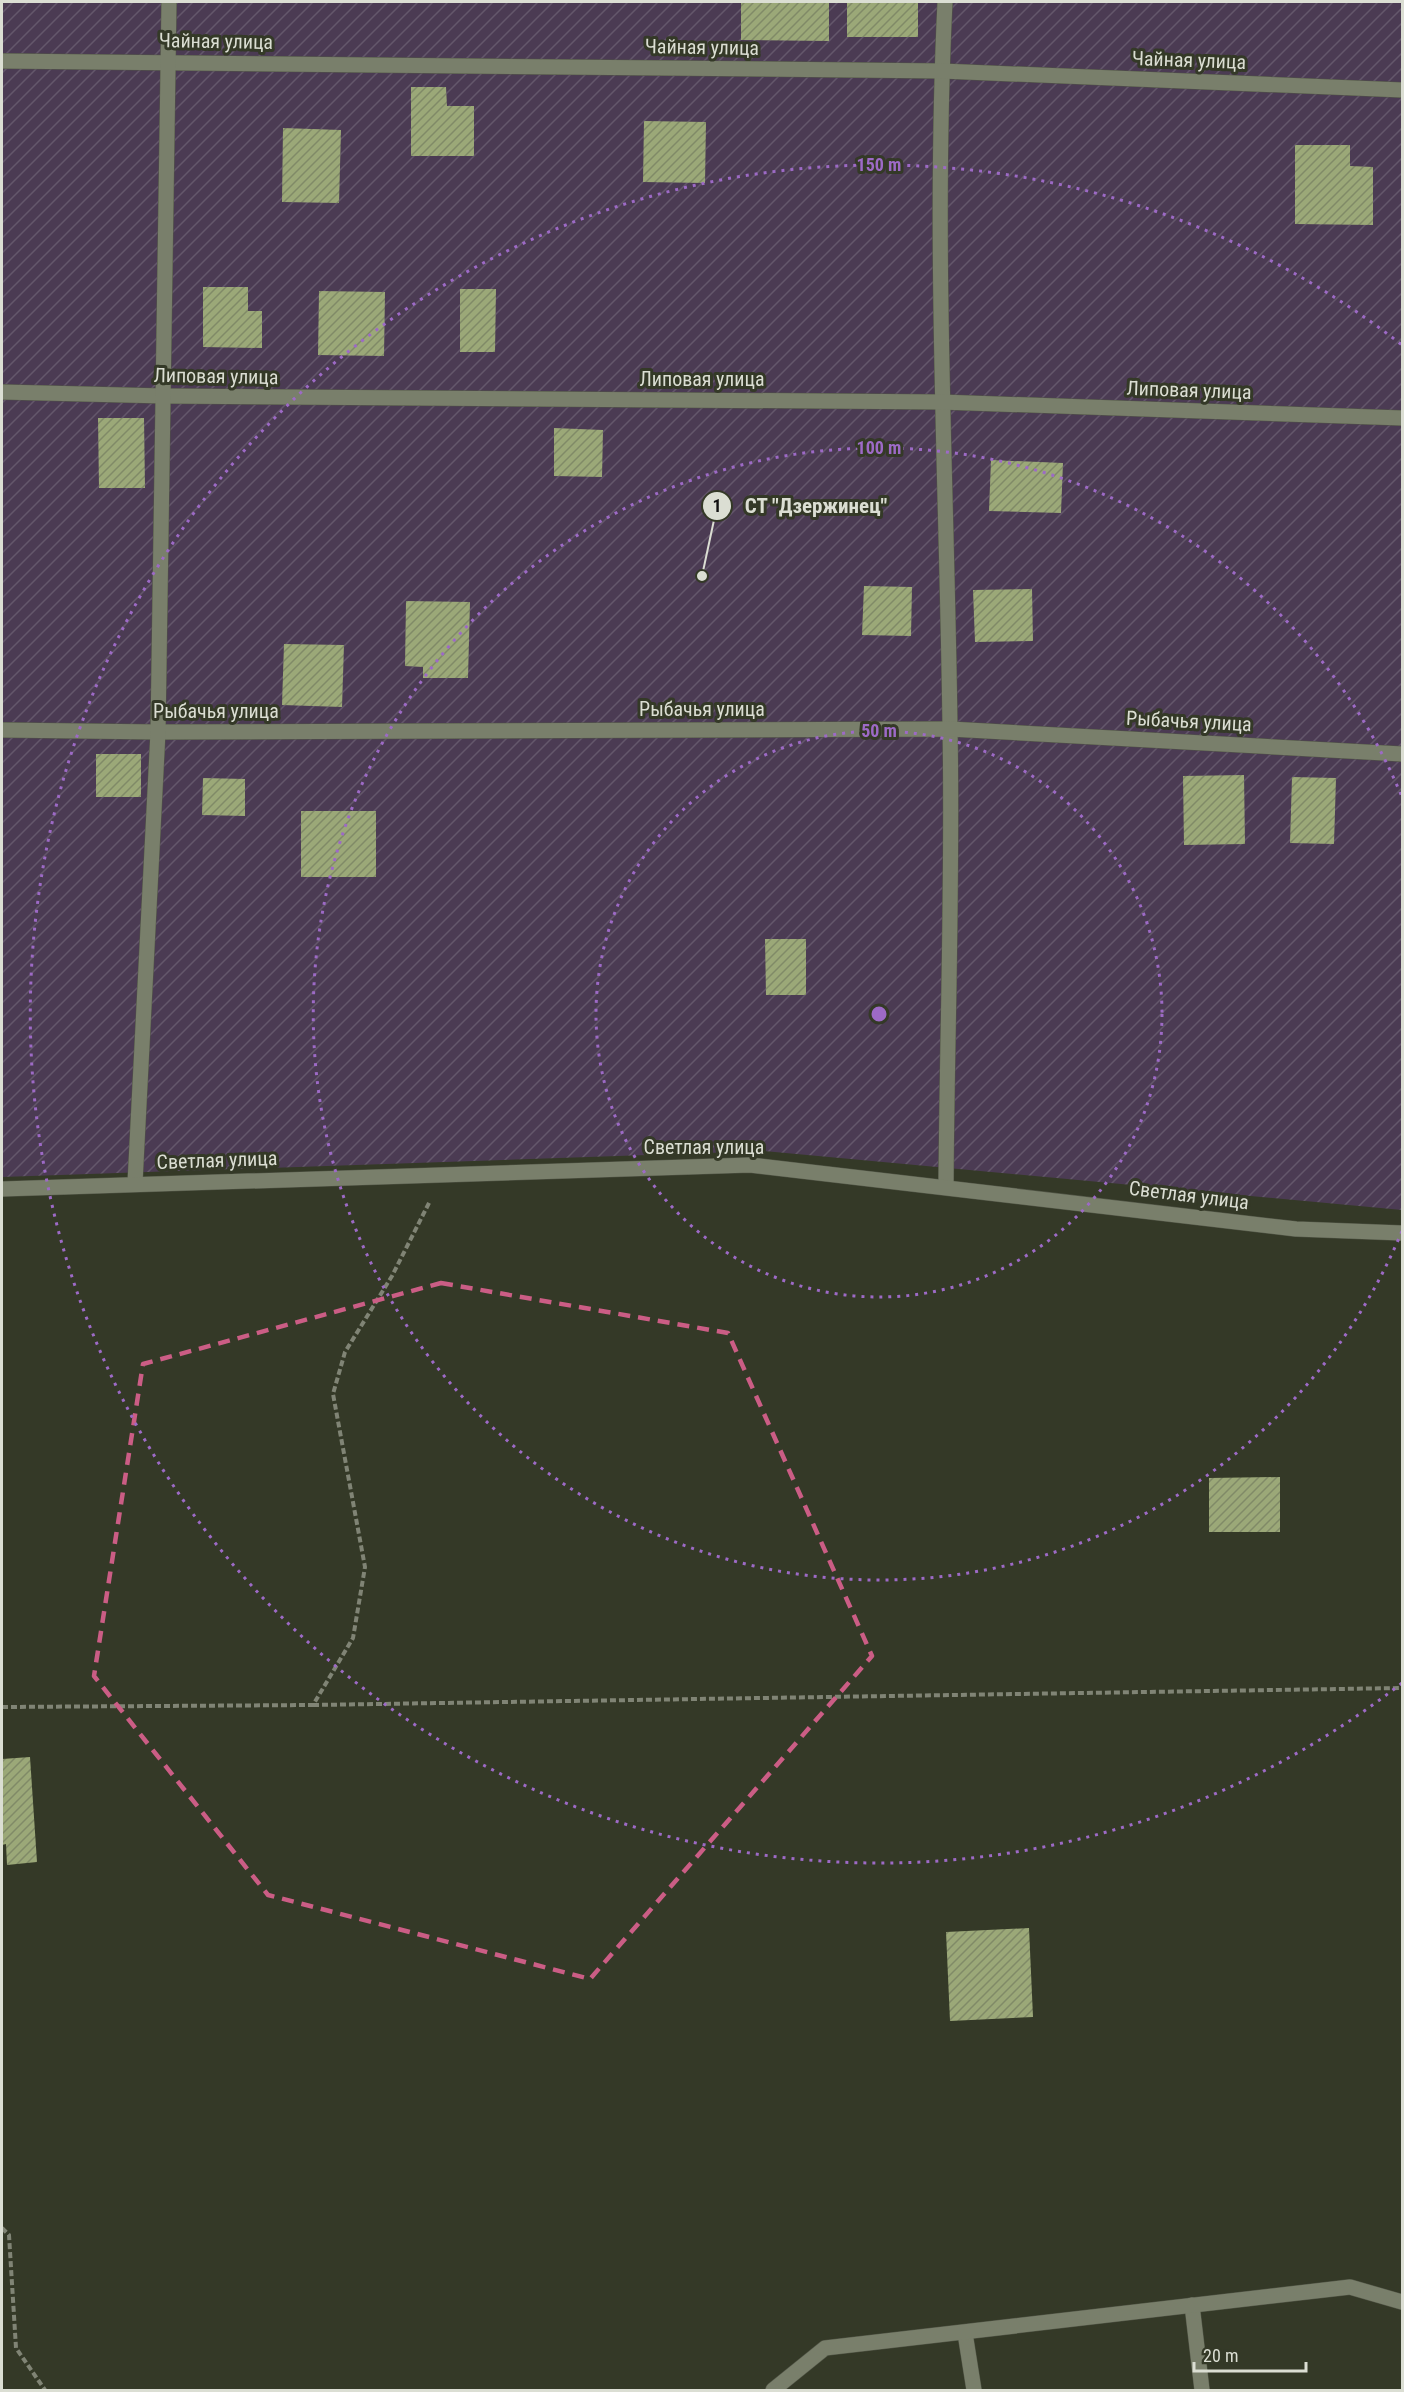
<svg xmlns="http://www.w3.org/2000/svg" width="1404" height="2392" viewBox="0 0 1404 2392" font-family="'Roboto Condensed',sans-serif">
  <defs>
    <pattern id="garden-furrows" width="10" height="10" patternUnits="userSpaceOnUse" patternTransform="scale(1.5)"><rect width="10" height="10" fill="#4b3b53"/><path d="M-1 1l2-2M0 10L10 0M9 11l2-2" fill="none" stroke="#64576b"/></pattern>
    <pattern id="building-hatch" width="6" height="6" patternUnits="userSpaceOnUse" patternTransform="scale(1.5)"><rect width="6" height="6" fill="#9ba878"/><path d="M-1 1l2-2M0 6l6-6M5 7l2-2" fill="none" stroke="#808a67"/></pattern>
  </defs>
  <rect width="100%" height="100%" fill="#343927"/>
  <polygon fill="url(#garden-furrows)" points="2,2 1402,2 1402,1210 764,1151 2,1177"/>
  <g fill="url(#building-hatch)">
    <polygon points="741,2 829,2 829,41 741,40"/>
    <rect x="847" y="2" width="71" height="35"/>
    <polygon points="411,87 446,87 447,106 474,106 474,156 411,156"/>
    <polygon points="644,121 706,122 705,183 643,182"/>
    <polygon points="283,128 341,130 339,203 282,202"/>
    <polygon points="1295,145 1350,145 1350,166 1373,167 1373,225 1295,224"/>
    <polygon points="203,287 248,287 248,311 262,311 262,348 203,347"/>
    <polygon points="460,289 496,289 495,352 460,352"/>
    <polygon points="319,291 385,292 384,356 318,355"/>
    <polygon points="98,418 144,418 145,488 99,488"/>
    <polygon points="554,428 603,430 602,477 554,476"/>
    <polygon points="991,460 1063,463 1061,513 989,511"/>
    <polygon points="864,586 912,587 911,636 862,635"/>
    <polygon points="1032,589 1033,641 975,642 973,590"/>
    <polygon points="406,601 470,602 468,678 423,678 423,667 405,666"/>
    <polygon points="284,644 344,645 342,707 282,705"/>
    <rect x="96" y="754" width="45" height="43"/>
    <polygon points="1244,775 1245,844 1184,845 1183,776"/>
    <polygon points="1292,777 1336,778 1334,844 1290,843"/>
    <polygon points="203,778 245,779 245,816 202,815"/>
    <rect x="301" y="811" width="75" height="66"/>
    <polygon points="765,939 806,939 806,995 766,995"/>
    <polygon points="1280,1477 1280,1532 1209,1532 1209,1478"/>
    <polygon points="30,1757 37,1862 7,1865 6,1844 2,1845 2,1759"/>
    <polygon points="1029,1928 1033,2017 950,2021 946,1932"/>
  </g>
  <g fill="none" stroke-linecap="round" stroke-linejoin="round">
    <defs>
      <g id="minor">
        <path d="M 945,2 C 933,244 947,486 950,728 C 953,881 947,1034 946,1186"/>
        <polyline points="2,61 942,71 1402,90"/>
        <polyline points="2,392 164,396 941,402 1402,418"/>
        <polyline points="2,730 158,732 950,729 1402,754"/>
        <polyline points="135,1183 158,732 169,2"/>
        <polyline points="2,1189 750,1165 1296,1229 1402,1233"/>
        <polyline points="1192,2305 1202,2390"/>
        <polyline points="965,2333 974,2390"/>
        <polyline points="773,2390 825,2348 1350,2287 1402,2302"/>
      </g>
    </defs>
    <use href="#minor" stroke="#515546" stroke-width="16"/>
    <g stroke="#808475" stroke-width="4" stroke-dasharray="6 3" stroke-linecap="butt">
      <polyline points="313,1705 1402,1688"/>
      <polyline points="2,1707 313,1705 353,1638 365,1567 333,1394 345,1352 392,1276 430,1201"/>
      <polyline points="2,2228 9,2235 16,2348 45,2390"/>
    </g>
    <use href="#minor" stroke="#797f6b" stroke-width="15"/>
  </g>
  <path fill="none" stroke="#cb5d85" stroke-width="4.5" stroke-dasharray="12 8" stroke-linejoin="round" d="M 441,1283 L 728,1333 L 872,1656 L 590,1979 L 268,1895 L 94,1676 L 143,1364 Z"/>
  <g fill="none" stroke="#9d6ac6" stroke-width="3" stroke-dasharray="3 6">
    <circle cx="879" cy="1014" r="283"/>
    <path d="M1402 1231A566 566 0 1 1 1402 797"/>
    <path d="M1402 1683A849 849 0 1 1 1402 345"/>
  </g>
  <g text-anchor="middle" stroke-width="6" stroke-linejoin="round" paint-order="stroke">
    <g font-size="20" fill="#dbded3" stroke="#343927">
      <text transform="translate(216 41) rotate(1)" y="7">Чайная улица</text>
      <text transform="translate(702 47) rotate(1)" y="7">Чайная улица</text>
      <text transform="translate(1189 60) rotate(2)" y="7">Чайная улица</text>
      <text transform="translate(216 376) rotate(1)" y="7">Липовая улица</text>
      <text x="702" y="386">Липовая улица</text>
      <text transform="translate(1189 390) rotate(2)" y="7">Липовая улица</text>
      <text x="702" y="716">Рыбачья улица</text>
      <text x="216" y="718">Рыбачья улица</text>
      <text transform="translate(1189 721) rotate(3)" y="7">Рыбачья улица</text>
      <text x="704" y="1154">Светлая улица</text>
      <text transform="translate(217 1160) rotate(-2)" y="7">Светлая улица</text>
      <text transform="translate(1189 1195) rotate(7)" y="7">Светлая улица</text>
    </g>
  </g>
  <circle cx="879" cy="1014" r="9" fill="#9d6ac6" stroke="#343927" stroke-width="3"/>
  <g font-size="18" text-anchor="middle" font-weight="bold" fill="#9d6ac6" stroke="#343927" stroke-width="6" stroke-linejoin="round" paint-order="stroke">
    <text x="879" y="171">150 m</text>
    <text x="879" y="454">100 m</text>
    <text x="879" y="737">50 m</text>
  </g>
  <path fill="none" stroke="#dbded3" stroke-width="2" d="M702 576L717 506"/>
  <g fill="#dbded3" stroke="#343927" stroke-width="2">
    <circle cx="702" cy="576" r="6"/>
    <circle cx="717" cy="506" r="15"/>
  </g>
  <g font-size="18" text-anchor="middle" font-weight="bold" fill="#111">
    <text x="717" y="512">1</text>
  </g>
  <g font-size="21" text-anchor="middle" font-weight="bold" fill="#dbded3" stroke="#343927" stroke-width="6" stroke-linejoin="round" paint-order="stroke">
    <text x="816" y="513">СТ "Дзержинец"</text>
  </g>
  <rect width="1404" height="2392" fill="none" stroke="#dbded3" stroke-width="6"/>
  <path d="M1194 2362v9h112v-9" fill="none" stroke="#dbded3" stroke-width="3"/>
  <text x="1203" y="2362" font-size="18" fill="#dbded3" stroke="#343927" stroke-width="4.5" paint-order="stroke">20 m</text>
</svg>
